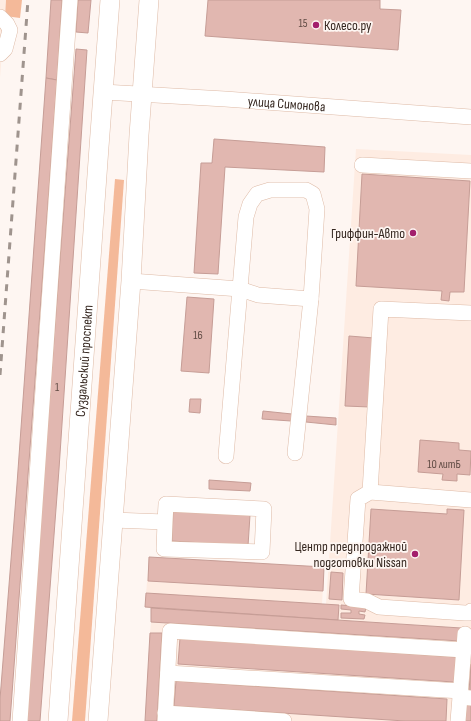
<svg xmlns="http://www.w3.org/2000/svg" width="471" height="721" viewBox="0 0 471 721" font-family="'Sofia Sans Condensed',sans-serif">
  <rect width="100%" height="100%" fill="#fef6f2"/>
  <g fill="#feece2">
    <polygon points="0,0 6,0 0,78"/>
    <polygon points="356,149 471,155 471,721 145,721 150,633 151,622 151,608 145,607 149,557 324,567 322,604 326,604"/>
  </g>
  <g fill="#f4b999">
    <polygon points="6,0 22,0 20,18 5,16"/>
    <polygon points="115,179 124,180 85,721 72,721"/>
  </g>
  <g fill="#e1b7b0" stroke="#c69d96">
    <polygon points="51,0 62,0 57,80 46,78"/>
    <polygon points="78,0 91,0 88,33 76,32"/>
    <polygon points="208,0 380,0 380,9 401,10 398,50 205,36"/>
    <polygon points="76,49 87,50 59,469 40,721 25,721"/>
    <polygon points="46,78 57,80 10,721 0,721 0,699 17,484"/>
    <polygon points="214,139 325,147 324,172 225,167 218,274 194,273 201,163 212,163"/>
    <polygon points="362,174 470,181 464,292 450,292 449,301 441,300 442,291 356,286"/>
    <polygon points="187,297 214,299 209,373 181,371"/>
    <polygon points="349,336 374,338 370,407 345,406"/>
    <polygon points="190,399 201,399 200,413 189,412"/>
    <polygon points="263,411 292,414 291,421 262,419"/>
    <polygon points="306,416 336,418 336,425 306,422"/>
    <polygon points="420,440 459,443 459,450 471,451 470,475 457,474 457,481 442,480 443,474 418,472"/>
    <polygon points="209,480 251,483 250,491 209,489"/>
    <polygon points="371,509 447,514 447,509 464,510 459,600 366,594"/>
    <polygon points="173,510 250,515 248,546 172,541"/>
    <polygon points="149,557 324,567 323,591 148,581"/>
    <polygon points="331,572 343,573 342,600 329,599"/>
    <polygon points="146,593 339,605 338,620 145,607"/>
    <polygon points="341,605 366,607 365,612 359,611 359,614 365,615 364,619 341,618 341,613 351,613 351,610 341,609"/>
    <polygon points="151,608 461,628 460,641 151,622"/>
    <polygon points="150,633 162,633 157,721 145,721"/>
    <polygon points="180,638 456,657 454,682 178,664"/>
    <polygon points="471,664 471,692 469,691"/>
    <polygon points="176,681 447,699 446,721 405,721 174,706"/>
    <polygon points="467,702 471,703 471,721 465,721"/>
  </g>
  <g fill="none" stroke-linecap="round" stroke-linejoin="round">
    <defs>
      <g id="minor">
        <polyline points="0,17 7,24 10,30 5,49 0,54"/>
        <path id="s1" d="M 103,92 L 225,99 L 471,117"/>
        <polyline points="362,165 471,171"/>
        <polyline points="131,281 240,289 258,295 311,299 317,209 313,194 306,190 270,190 257,194 250,204 246,217 226,456"/>
        <polyline points="295,453 311,299"/>
        <polyline points="370,492 381,309 471,313"/>
        <polyline points="471,500 370,492 358,499 351,599 367,601 379,607 465,613 469,613 471,611"/>
        <polyline points="113,520 165,522 164,549 262,552 264,509 166,504 165,522"/>
        <polyline points="465,634 460,697 471,698"/>
        <polyline points="168,673 461,691"/>
        <polyline points="165,713 284,721"/>
        <polyline points="20,721 70,0"/>
        <polyline points="165,721 170,631 464,650"/>
        <polyline points="458,721 460,697"/>
      </g>
      <g id="major">
        <path id="s2" d="M 58,721 L 99,147 L 110,0"/>
        <polyline points="98,721 131,281 139,135 149,0"/>
      </g>
    </defs>
    <use href="#minor" stroke="#debaa6" stroke-width="16"/>
    <use href="#major" stroke="#debaa6" stroke-width="20"/>
    <use href="#minor" stroke="#fff" stroke-width="15"/>
    <use href="#major" stroke="#fff" stroke-width="19"/>
    <polyline stroke="#9f948e" stroke-width="3" stroke-dasharray="7 7" stroke-linecap="butt" points="0,375 28,0"/>
  </g>
  <g fill="#a31e6c" stroke="#fef6f2" stroke-width="1.5">
    <circle cx="316" cy="25" r="4"/>
    <circle cx="413" cy="233" r="4"/>
    <circle cx="415" cy="554" r="4"/>
  </g>
  <g text-anchor="middle" stroke-width="3.5" stroke-linejoin="round" paint-order="stroke">
    <g font-size="12" fill="#614c45">
      <text x="303" y="27">15</text>
      <text x="198" y="339">16</text>
      <text x="57" y="391">1</text>
      <text x="444" y="468">10 литБ</text>
    </g>
    <g font-size="14" fill="#362821" stroke="#fef6f2" text-anchor="end">
      <text x="324" y="30" text-anchor="start">Колесо.ру</text>
      <text x="405" y="238">Гриффин-Авто</text>
      <text x="407" y="551">Центр предпродажной<tspan x="407" dy="16">подготовки Nissan</tspan></text>
    </g>
    <g font-size="14" fill="#362821" stroke="#fef6f2">
      <text dy="5" stroke="none"><textPath href="#s1" startOffset="184">улица Симонова</textPath></text>
      <text dy="5" stroke="none"><textPath href="#s2" startOffset="361">Суздальский проспект</textPath></text>
    </g>
  </g>
</svg>
